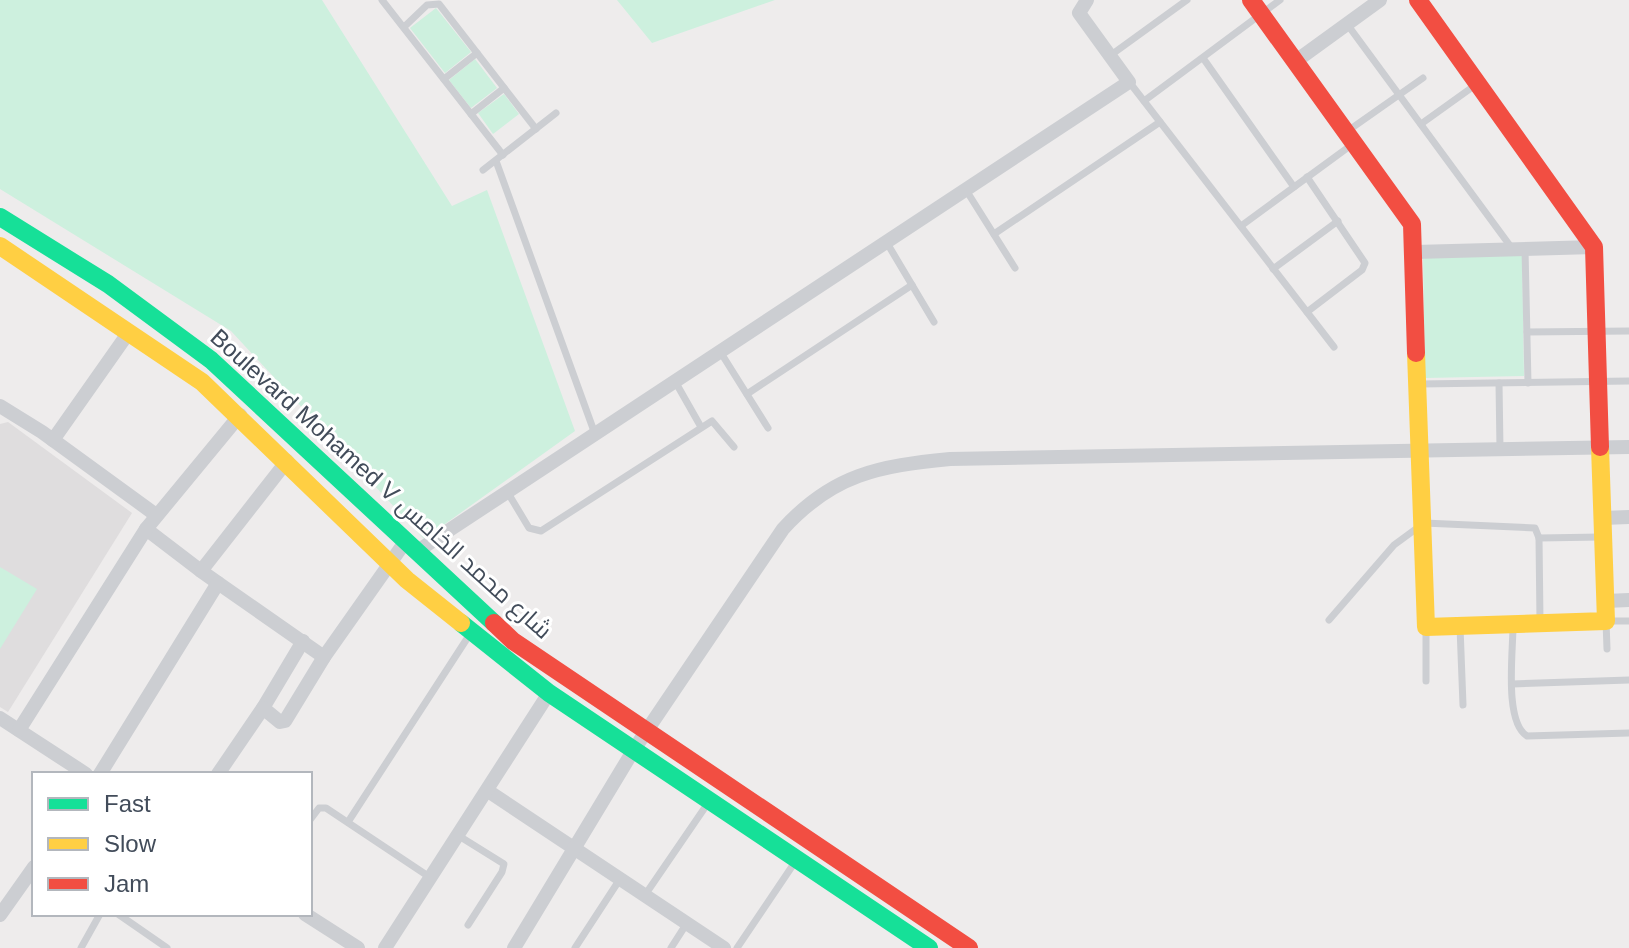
<svg xmlns="http://www.w3.org/2000/svg" width="1629" height="948" viewBox="0 0 1629 948" font-family="Arial,Cairo,sans-serif">
  <rect width="100%" height="100%" fill="#eeecec"/>
  <polygon fill="#dfddde" points="8,422 132,513 8,712 0,707 0,424"/>
  <g fill="#cdf0de">
    <polygon points="0,0 322,0 452,206 487,190 575,431 424,539 231,331 0,189"/>
    <polygon points="617,0 775,0 652,43"/>
    <polygon points="436,8 471,52 445,73 410,28"/>
    <polygon points="475,59 497,88 471,108 449,80"/>
    <polygon points="504,94 519,114 493,134 478,113"/>
    <polygon points="1522,254 1524,376 1425,378 1423,256"/>
    <polygon points="0,567 37,589 0,649"/>
  </g>
  <g fill="none" stroke-linecap="round" stroke-linejoin="round">
    <g stroke="#ccced2" stroke-width="7">
      <polyline points="382,0 503,155"/>
      <polyline points="1347,24 1511,247"/>
      <polyline points="404,27 427,5 439,4 536,129"/>
      <polyline points="1111,55 1187,0"/>
      <polyline points="1203,58 1294,187"/>
      <polyline points="444,79 477,53"/>
      <polyline points="1130,83 1334,347"/>
      <polyline points="1144,101 1280,0"/>
      <polyline points="471,114 504,88"/>
      <polyline points="1421,124 1474,86"/>
      <polyline points="1349,130 1423,78"/>
      <polyline points="496,161 595,434"/>
      <polyline points="483,170 556,113"/>
      <polyline points="966,190 1015,268"/>
      <polyline points="1241,226 1350,146"/>
      <polyline points="994,234 1160,122"/>
      <polyline points="887,243 934,322"/>
      <polyline points="1525,249 1528,383"/>
      <polyline points="1273,269 1338,221"/>
      <polyline points="1307,312 1362,270 1365,263 1307,177"/>
      <polyline points="1527,332 1629,331"/>
      <polyline points="721,353 768,428"/>
      <polyline points="676,383 701,427"/>
      <polyline points="1499,383 1500,449"/>
      <polyline points="1420,384 1629,381"/>
      <polyline points="747,394 912,285"/>
      <polyline points="508,493 529,528 541,531 712,421 734,447"/>
      <polyline points="1539,538 1601,537"/>
      <polyline points="1329,620 1394,545 1424,523 1535,528 1539,538 1540,621"/>
      <path d="M 1513,626 C 1513,652 1504,722 1527,736 L 1629,733"/>
      <polyline points="1460,627 1463,705"/>
      <polyline points="1426,631 1426,681"/>
      <polyline points="1607,649 1606,621 1629,621"/>
      <polyline points="1512,684 1629,680"/>
      <polyline points="310,820 319,808 326,808 431,878"/>
      <polyline points="348,822 470,634"/>
      <polyline points="459,836 504,864 502,872 468,925"/>
      <polyline points="645,895 708,803"/>
      <polyline points="118,914 167,948"/>
      <polyline points="81,948 100,914"/>
      <polyline points="575,948 620,879"/>
      <polyline points="671,948 687,923"/>
      <polyline points="737,948 795,862"/>
    </g>
    <g stroke="#ccced2" stroke-width="14">
      <polyline points="1296,61 1380,0"/>
      <polyline points="1415,252 1594,247"/>
      <polyline points="0,406 42,432 156,515"/>
      <polyline points="53,440 129,332"/>
      <polyline points="1603,518 1629,517"/>
      <polyline points="146,529 201,571"/>
      <polyline points="416,552 1129,82 1079,13 1087,0"/>
      <polyline points="218,583 201,571 287,461"/>
      <polyline points="1606,601 1629,600"/>
      <polyline points="263,708 303,641"/>
      <polyline points="0,718 86,774"/>
      <polyline points="19,730 146,529 240,415"/>
      <polyline points="100,774 218,583 324,657"/>
      <polyline points="218,774 263,708 280,722 285,721 324,657 405,542"/>
      <polyline points="488,791 724,948"/>
      <polyline points="305,914 358,948"/>
      <polyline points="0,915 34,867"/>
      <polyline points="385,948 549,693"/>
      <path d="M 514,948 L 633,751 L 783,529 C 833,474 879,466 950,459 L 1629,447"/>
    </g>
    <g stroke="#16e098" stroke-width="18">
      <polyline points="0,217 108,284 211,360 494,623"/>
      <polyline points="461,623 549,693 929,948"/>
    </g>
    <g stroke="#ffcf43" stroke-width="18">
      <polyline points="0,246 202,382 407,580 461,623"/>
      <polyline points="1416,353 1426,627 1606,621 1600,447"/>
    </g>
    <g stroke="#f24e42" stroke-width="18">
      <polyline points="1251,0 1412,224 1416,353"/>
      <polyline points="1418,0 1594,247 1600,447"/>
      <polyline points="494,623 513,641 969,948"/>
    </g>
  </g>
  <g text-anchor="middle" stroke-width="6" stroke-linejoin="round" paint-order="stroke">
    <g font-size="24" fill="#424c5a" stroke="#fff">
      <text transform="translate(381 484) rotate(42)" y="8">Boulevard Mohamed V شارع محمد الخامس</text>
    </g>
  </g>
  <rect x="32" y="772" width="280" height="144" fill="#ffffff" stroke="#b3b7bd" stroke-width="2"/>
  <rect x="48" y="798" width="40" height="12" fill="#16e098" stroke="#b3b7bd" stroke-width="2"/>
  <text x="104" y="812" font-size="24" fill="#424c5a">Fast</text>
  <rect x="48" y="838" width="40" height="12" fill="#ffcf43" stroke="#b3b7bd" stroke-width="2"/>
  <text x="104" y="852" font-size="24" fill="#424c5a">Slow</text>
  <rect x="48" y="878" width="40" height="12" fill="#f24e42" stroke="#b3b7bd" stroke-width="2"/>
  <text x="104" y="892" font-size="24" fill="#424c5a">Jam</text>
</svg>
